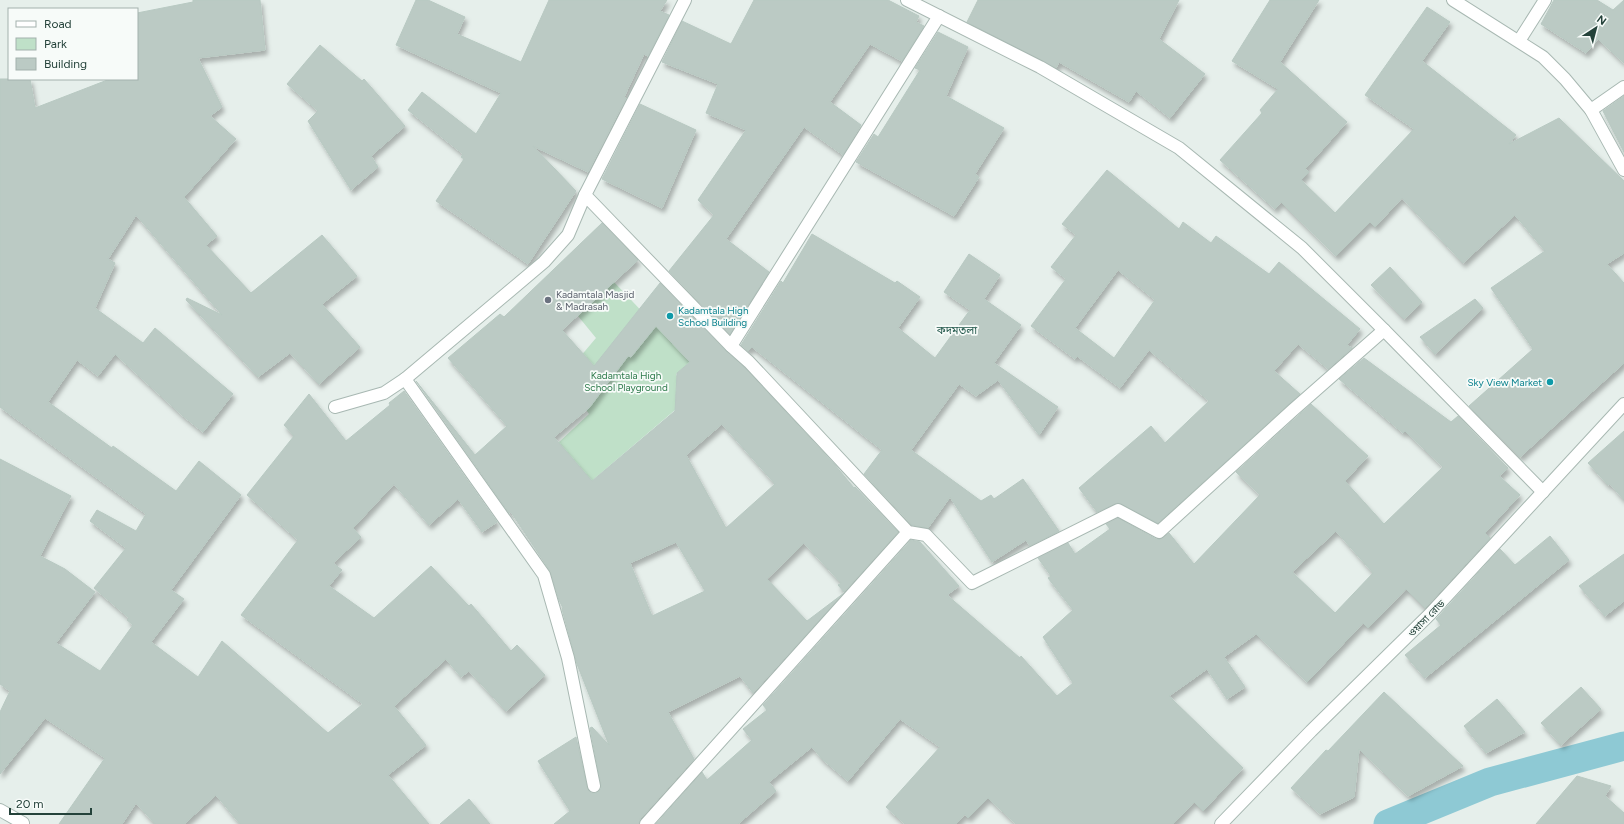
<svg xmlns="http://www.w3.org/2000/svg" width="1624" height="824" viewBox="0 0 1624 824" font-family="Figtree,'Noto Sans Bengali',sans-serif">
  <defs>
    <filter id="shadow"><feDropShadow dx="2.5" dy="4.5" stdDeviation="2" flood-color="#0004"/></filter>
  </defs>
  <rect width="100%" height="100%" fill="#e6efeb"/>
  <path fill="#bfe0c8" d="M 614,282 L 690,362 L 676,374 L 679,382 C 673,391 677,396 682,404 L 581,490 L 558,443 L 589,414 L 563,377 L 596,338 L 578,316 Z"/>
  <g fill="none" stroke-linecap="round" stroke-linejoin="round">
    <polyline stroke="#8ec9d4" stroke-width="29" points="1388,824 1490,782 1624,746"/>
  </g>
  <g fill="#bbcac4" stroke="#b8c9c2" fill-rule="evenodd" filter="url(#shadow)">
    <polygon points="193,0 260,0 265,50 198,58 222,107 210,116 236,139 184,197 217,236 206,245 251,293 322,235 357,276 322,304 360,347 319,384 290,353 258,377 186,300 187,298 222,315 136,215 108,259 115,263 95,308 143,343 155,328 233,394 203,432 183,416 115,354 98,376 77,360 48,402 112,448 113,446 176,491 199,461 241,495 171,590 184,599 151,642 198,677 222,641 328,733 363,704 241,615 298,540 247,495 294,436 284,425 309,394 346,441 390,405 389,403 404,391 497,522 482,532 458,499 429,525 394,484 353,528 361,537 333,563 342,570 329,586 374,618 431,566 469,606 471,604 511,651 517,645 545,675 506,711 469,671 461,677 446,659 394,706 426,745 388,775 429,824 240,824 216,795 184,824 155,824 136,803 122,824 59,824 105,758 45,718 0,774 0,712 10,691 0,684 0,459 71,496 40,556 65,569 95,592 56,643 100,671 133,625 127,620 129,618 94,588 126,548 90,521 97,510 136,531 146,514 0,407 0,79 30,79 35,108 110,79 137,79 137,13 193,2"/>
    <polygon points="416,0 428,0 465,17 457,34 521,62 549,0 667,0 660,11 669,15 648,56 644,54 624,97 626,98 588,172 533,146 576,191 528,264 436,201 464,159 461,157 463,154 408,110 422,92 476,134 501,93 396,45"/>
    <polygon points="754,0 888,0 919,16 916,22 924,26 902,61 870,44 830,102 861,125 843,155 804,127 726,239 769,272 730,334 669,271 714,215 698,200 746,130 706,113 718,84 662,62 682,21 731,44"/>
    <polygon points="978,0 1179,0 1159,39 1205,74 1170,118 1136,91 1129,102 1059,62 1056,68 967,22"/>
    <polygon points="1270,0 1319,0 1280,62 1347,122 1305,169 1309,172 1301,180 1335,213 1414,129 1365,95 1427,7 1450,22 1422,61 1516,135 1509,144 1559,118 1624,181 1624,253 1607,264 1624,283 1624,363 1520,457 1469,406 1533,349 1491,288 1545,251 1515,215 1463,263 1402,198 1375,227 1370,222 1336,256 1281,202 1275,209 1220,160 1262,113 1260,110 1278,89 1232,61"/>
    <polygon points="1554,0 1597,0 1613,10 1624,0 1624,63 1598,39 1586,53 1541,24"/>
    <polygon points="938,32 968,47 946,96 1004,128 975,174 979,177 954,216 856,162 874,134 878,137 920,70 915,68"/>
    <polygon points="320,45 362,81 364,79 405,126 371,156 378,167 351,190 308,121 318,111 287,84"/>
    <polygon points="1624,96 1624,152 1603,111"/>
    <polygon points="640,104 696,130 662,208 602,179"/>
    <path d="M 1107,170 L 1179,229 L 1183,222 L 1211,243 L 1216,236 L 1269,274 L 1279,262 L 1360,329 L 1347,345 L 1352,348 L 1328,369 L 1298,344 L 1274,371 L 1300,394 L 1158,523 L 1118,503 L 1097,512 L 1079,488 L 1151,426 L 1165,443 L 1209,401 L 1149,350 L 1120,388 L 1077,356 L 1075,359 L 1031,326 L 1066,279 L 1051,267 L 1076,235 L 1062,224 ZM 1118,270 L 1155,300 L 1114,358 L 1075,328 Z"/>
    <path d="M 602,223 L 638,260 L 562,330 L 594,366 L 660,283 L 726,351 L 744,367 L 835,465 L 854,488 L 855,487 L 898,532 L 844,592 L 838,585 L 841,583 L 804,543 L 767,579 L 807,621 L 844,593 L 753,693 L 740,676 L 668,712 L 694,759 L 640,819 L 639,824 L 554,824 L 570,811 L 538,761 L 576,737 L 587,787 L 591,793 L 596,793 L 601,789 L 601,785 L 590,728 L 592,727 L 609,745 L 577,664 L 562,609 L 563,608 L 559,600 L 550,571 L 511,512 L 509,513 L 416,381 L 475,455 L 507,426 L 448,358 L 500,314 L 504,317 ZM 656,326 L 690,362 L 677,373 L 675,411 L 592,481 L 554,437 L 589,408 L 628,356 L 631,357 ZM 722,424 L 775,484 L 726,528 L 686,455 ZM 676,542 L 705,591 L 652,616 L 630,563 Z"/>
    <polygon points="812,234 895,283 897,281 920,297 898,328 935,358 970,310 944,292 969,254 1000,275 984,299 1021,325 994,363 1058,407 1039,435 998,380 976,396 959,384 911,450 981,501 991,495 994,499 1023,479 1059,531 1030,546 1026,540 992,562 950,497 928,528 912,525 864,474 882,450 752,347 748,351 741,345 781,281 783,283"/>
    <polygon points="1390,267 1422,302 1404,319 1371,285"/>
    <polygon points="1475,299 1483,308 1435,354 1420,337"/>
    <path d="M 1364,358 L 1451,422 L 1458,416 L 1508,468 L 1499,476 L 1520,495 L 1485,533 L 1490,538 L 1425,608 L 1406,589 L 1368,628 L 1363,623 L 1307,682 L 1256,634 L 1224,657 L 1245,687 L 1227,699 L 1207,669 L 1169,696 L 1243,768 L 1203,811 L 1194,802 L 1173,824 L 1016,824 L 988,798 L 968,818 L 965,814 L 956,824 L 905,824 L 886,807 L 940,747 L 900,719 L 848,781 L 822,759 L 812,747 L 769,782 L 776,791 L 738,824 L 656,824 L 702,772 L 707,780 L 752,740 L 743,729 L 767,710 L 763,705 L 911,540 L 920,542 L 959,586 L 947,595 L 1020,658 L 1021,656 L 1057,696 L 1073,683 L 1043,637 L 1073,610 L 1048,578 L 1051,576 L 1038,558 L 1068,543 L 1075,554 L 1110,529 L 1106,524 L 1118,518 L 1156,539 L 1160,539 L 1169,533 L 1194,564 L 1260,495 L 1236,472 L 1311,404 L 1368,456 L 1345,481 L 1384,524 L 1443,467 L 1405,431 L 1403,433 L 1339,379 ZM 1336,531 L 1373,573 L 1335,613 L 1292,572 Z"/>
    <polygon points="1624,431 1624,500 1610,484 1608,485 1588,463"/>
    <polygon points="1550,536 1569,560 1425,678 1405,655 1441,625 1436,619 1500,549 1515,565"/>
    <polygon points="1624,554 1624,601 1605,616 1579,586"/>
    <polygon points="1581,687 1601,709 1561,745 1541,723"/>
    <polygon points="1384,692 1463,766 1408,796 1359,749 1354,797 1320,814 1291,788 1326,750 1328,751"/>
    <polygon points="1497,699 1525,732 1486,753 1464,726"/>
    <polygon points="1577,776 1611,786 1605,796 1624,813 1624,824 1536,824"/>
    <polygon points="469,799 490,824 440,824"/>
  </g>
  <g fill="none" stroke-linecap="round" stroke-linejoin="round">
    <defs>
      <g id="minor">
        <polyline points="685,0 585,195 731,346 749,362 908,532 926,535 972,583 1118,510 1159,532 1293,410 1384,330 1302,248 1179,148 1040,67 907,0"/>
        <polyline points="1453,0 1543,57 1565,79 1591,110 1624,170"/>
        <polyline points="1519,41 1545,0"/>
        <polyline points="1591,110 1624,87"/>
        <polyline points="1384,330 1543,492"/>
        <polyline points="731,346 939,16"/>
        <polyline points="405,379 544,575 568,658 594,786"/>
        <polyline points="335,407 384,393 405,379 544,262 568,235 585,195"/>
        <polyline points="0,810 23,823"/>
        <polyline points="646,824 908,532"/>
        <polyline points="1221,824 1311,731 1430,614 1624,404"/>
      </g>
    </defs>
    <use href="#minor" stroke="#a8b8b2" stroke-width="14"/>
    <use href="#minor" stroke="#fff" stroke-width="12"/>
  </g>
  <circle fill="#6b7280" stroke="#f7fbf9" stroke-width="1.5" cx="548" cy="300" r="4"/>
  <g fill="#0f9aa8" stroke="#f7fbf9" stroke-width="1.5">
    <circle cx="670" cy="316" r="4"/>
    <circle cx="1550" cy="382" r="4"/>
  </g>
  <g text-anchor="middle" stroke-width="3.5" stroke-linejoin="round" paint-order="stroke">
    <g font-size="10" fill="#5b616d" stroke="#f7fbf9" text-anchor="start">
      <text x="556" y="298">Kadamtala Masjid<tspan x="556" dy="12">&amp; Madrasah</tspan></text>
    </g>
    <g font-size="10" fill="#0d838f" stroke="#f7fbf9" text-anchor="start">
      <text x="678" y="314">Kadamtala High<tspan x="678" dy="12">School Building</tspan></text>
      <text x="1542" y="386" text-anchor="end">Sky View Market</text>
    </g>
    <g font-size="10" fill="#2d7a4b" stroke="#f7fbf9">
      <text x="626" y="379">Kadamtala High<tspan x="626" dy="12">School Playground</tspan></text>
    </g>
    <g font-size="10" fill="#24423a" stroke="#f7fbf9">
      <text transform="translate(1426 618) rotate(-45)" y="4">ওয়াসা রোড</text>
    </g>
    <g font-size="11" fill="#1f5548" stroke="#f7fbf9">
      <text x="957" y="334">কদমতলা</text>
    </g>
  </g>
  <rect x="8" y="8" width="130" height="72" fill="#f7fbf9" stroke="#a3b1ad"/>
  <rect x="16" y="21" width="20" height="6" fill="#ffffff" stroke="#a3b1ad"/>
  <text x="44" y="28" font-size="12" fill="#24423a">Road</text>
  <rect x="16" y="38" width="20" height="12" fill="#bfe0c8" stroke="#a3b1ad"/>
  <text x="44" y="48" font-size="12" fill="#24423a">Park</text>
  <rect x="16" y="58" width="20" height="12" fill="#bbcac4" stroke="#a3b1ad"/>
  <text x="44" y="68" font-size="12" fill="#24423a">Building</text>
  <g transform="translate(1596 28) rotate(36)" stroke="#f7fbf9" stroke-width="3" paint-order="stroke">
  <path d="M0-3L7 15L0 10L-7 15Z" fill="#24423a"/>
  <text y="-6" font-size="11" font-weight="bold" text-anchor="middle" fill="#24423a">N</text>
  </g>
  <path d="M10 808v6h81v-6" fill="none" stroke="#24423a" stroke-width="2"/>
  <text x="16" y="808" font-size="12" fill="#24423a" stroke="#f7fbf9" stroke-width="3" paint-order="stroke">20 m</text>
</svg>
